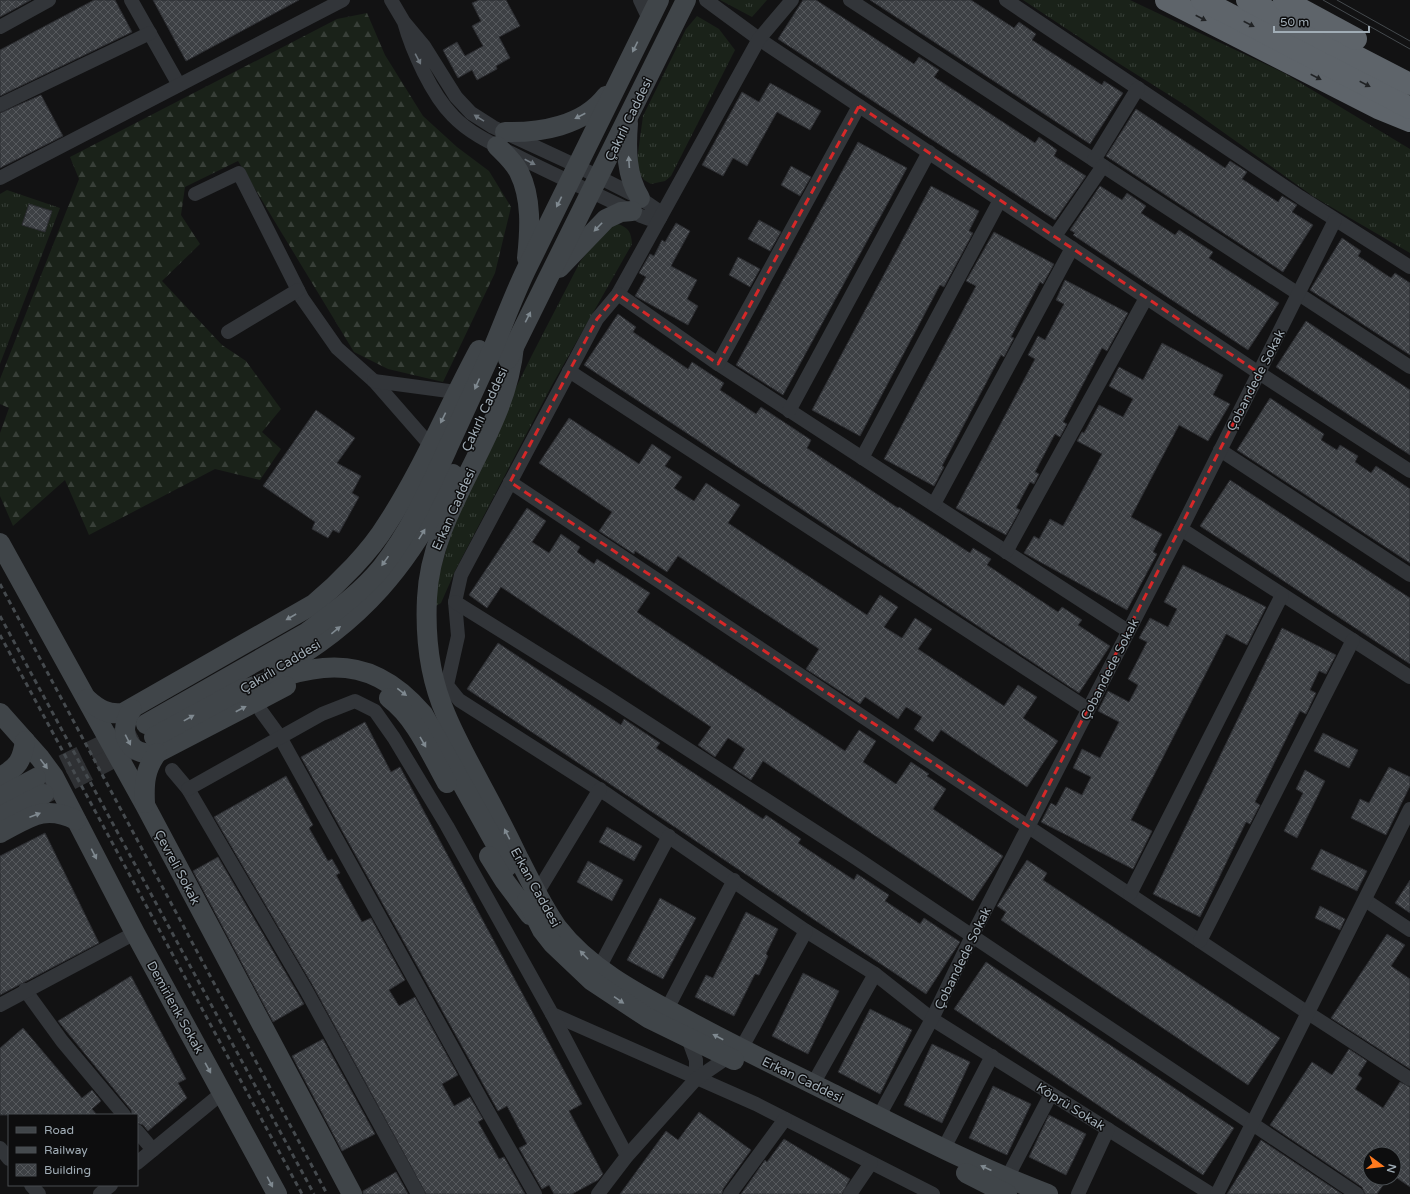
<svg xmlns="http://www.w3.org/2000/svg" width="1410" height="1194" viewBox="0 0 1410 1194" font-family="'Varela Round',sans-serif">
  <defs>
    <pattern id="grass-tufts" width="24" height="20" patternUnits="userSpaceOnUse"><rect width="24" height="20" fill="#1a2219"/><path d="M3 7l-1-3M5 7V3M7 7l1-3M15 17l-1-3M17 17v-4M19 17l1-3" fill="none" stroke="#383f38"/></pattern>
    <pattern id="forest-firs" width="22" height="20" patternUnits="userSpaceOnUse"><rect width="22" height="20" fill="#1a2219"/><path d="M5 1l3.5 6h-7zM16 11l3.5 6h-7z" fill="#383f38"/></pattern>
    <pattern id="building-cross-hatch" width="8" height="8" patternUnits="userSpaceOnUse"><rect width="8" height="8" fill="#3d4044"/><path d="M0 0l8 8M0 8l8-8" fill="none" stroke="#56595d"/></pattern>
  </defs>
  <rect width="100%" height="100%" fill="#121213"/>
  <g fill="url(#grass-tufts)">
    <polygon points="720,0 767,0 752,17"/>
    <polygon points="1023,0 1130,0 1284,73 1410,149 1410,253 1314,197 1185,105 1115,61"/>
    <polygon points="697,16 719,29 735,50 671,176 665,181 651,184 644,180 640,174 637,160 643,116 686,29"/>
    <polygon points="7,190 60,208 0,364 0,194"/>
    <path d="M 618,224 C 629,228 631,232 632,244 L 552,385 L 456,569 L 441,603 L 434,607 L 434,592 L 461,499 L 533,353 L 580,262 L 604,229 Z"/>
  </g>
  <polygon fill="url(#forest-firs)" points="367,13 385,55 423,116 457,147 489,171 511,207 495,273 443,382 388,369 354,352 238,161 185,187 181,215 200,244 162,281 222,345 246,361 281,409 262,432 281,449 260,480 215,469 89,535 65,480 13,526 0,496 0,433 9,408 0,404 0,379 79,179 70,157 337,19"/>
  <g fill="url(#building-cross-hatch)" stroke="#2b2c30">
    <polygon points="0,0 31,0 0,17"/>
    <polygon points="94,0 115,0 132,32 0,96 0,50"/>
    <polygon points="153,0 299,0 186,61"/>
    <polygon points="479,0 506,0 520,26 499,37 510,58 496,66 497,69 477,80 472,70 458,78 443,50 457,42 465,56 483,46 472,26 481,21 472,3"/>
    <polygon points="803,0 816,0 914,64 919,57 939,70 934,77 1035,143 1039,137 1057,150 1054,156 1086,176 1055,220 778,39"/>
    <polygon points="870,0 971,0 1014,28 1019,22 1036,34 1032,40 1102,85 1104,81 1123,93 1090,144"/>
    <polygon points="770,83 821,111 810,130 777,112 747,166 733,158 723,176 702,165 742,92 759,102"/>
    <polygon points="41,95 63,136 0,168 0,113"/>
    <polygon points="1136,109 1225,168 1230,161 1247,172 1242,179 1278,202 1282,196 1297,205 1292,212 1313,225 1283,272 1106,156"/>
    <polygon points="858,142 907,168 783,395 736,365"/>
    <polygon points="791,166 811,177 800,196 781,185"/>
    <polygon points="931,186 979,211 969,231 973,233 944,287 940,285 860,436 812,410"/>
    <polygon points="1100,186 1122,200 1127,193 1146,206 1141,213 1175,235 1179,230 1213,252 1209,258 1279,303 1248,350 1073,235 1075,233 1070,230"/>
    <polygon points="29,204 52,211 45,232 22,225"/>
    <polygon points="759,220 781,232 770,251 748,239"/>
    <polygon points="676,223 690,231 671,266 697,280 687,299 698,306 688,325 635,296 646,277 639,273 650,254 654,256 662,240 665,242"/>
    <polygon points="994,232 1054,264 1043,284 1040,282 1011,337 1014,338 1004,357 1001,355 942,466 944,467 934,486 884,459 976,286 966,281"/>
    <polygon points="1342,238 1361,251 1358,256 1391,278 1395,273 1410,283 1410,355 1310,290"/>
    <polygon points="738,257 760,269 750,287 729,275"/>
    <polygon points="1065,280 1128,313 1107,351 1102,348 1063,422 1067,424 1060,437 1055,434 1035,472 1039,474 1034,484 1030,482 1016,508 1020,510 1006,535 956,508 1035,359 1028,355 1038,336 1045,340 1064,304 1056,300"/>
    <polygon points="618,314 636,327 633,332 688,369 692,362 724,383 720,390 756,414 761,407 811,440 807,448 898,508 899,507 970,553 973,548 991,559 987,565 1058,612 1062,607 1082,620 1078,625 1110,646 1079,693 584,365"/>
    <polygon points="1306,321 1410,390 1410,455 1276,367"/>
    <polygon points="1162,343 1223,375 1213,395 1230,404 1208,441 1179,425 1131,517 1162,534 1153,552 1157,554 1127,610 1024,553 1034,536 1039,539 1050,519 1063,526 1102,454 1077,441 1082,432 1084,433 1099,405 1123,417 1133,399 1109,386 1119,367 1143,380"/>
    <polygon points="1270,398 1324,434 1321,440 1337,450 1340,445 1358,456 1355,462 1371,473 1376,466 1410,489 1410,563 1237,450"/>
    <polygon points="316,410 355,438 337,463 361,476 352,493 359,497 339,533 333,530 328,538 312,529 315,522 263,486"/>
    <polygon points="569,418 639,464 652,444 671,457 665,466 682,477 674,488 694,501 706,483 740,505 728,523 867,615 880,595 898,607 884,627 902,638 915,618 932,629 918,649 1004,706 1018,685 1037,697 1023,718 1058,741 1027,787 941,730 933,742 914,729 922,717 906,707 898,719 865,697 860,704 806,669 819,649 678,556 667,572 635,551 634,554 599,531 612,512 539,463"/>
    <polygon points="1230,480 1410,598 1410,664 1200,526"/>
    <polygon points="527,508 546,521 532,542 549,553 561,534 580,547 577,552 594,564 597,559 650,593 637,612 845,751 859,730 876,741 863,762 896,784 911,762 929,774 927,776 946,789 933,809 1003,856 973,901 763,761 751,780 733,768 745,749 728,738 715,757 698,745 711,727 501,587 487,608 469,595"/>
    <polygon points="1183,565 1266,607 1247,645 1226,634 1131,820 1152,831 1133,869 1041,822 1051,803 1056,806 1066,787 1082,795 1091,777 1073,768 1082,749 1100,758 1119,722 1098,711 1108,691 1129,702 1138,685 1128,679 1147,642 1139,638 1150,618 1168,627 1177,609 1164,602"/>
    <polygon points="1282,628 1336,655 1326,674 1319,671 1310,690 1316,693 1306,714 1300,711 1255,802 1260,805 1250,824 1246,822 1200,917 1153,894"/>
    <polygon points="498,643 621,725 624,719 660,743 656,748 763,819 766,815 801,839 798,843 854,880 857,874 889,895 885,901 920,924 924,918 960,942 926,994 467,689"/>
    <polygon points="365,722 391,772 400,767 582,1104 569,1111 603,1174 598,1180 572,1194 554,1194 549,1185 542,1189 519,1148 527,1144 507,1106 498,1111 301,757"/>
    <polygon points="1323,733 1358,750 1349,768 1314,751"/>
    <polygon points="1389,767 1410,777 1410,786 1386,835 1351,818 1360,799 1369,803"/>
    <polygon points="1305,770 1325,781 1297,838 1284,831 1303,793 1296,789"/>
    <polygon points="286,776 313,825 309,828 328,861 332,859 340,873 336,875 362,922 371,918 405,980 389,990 399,1006 415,997 458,1075 442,1084 454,1106 470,1097 483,1119 478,1122 499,1159 504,1157 525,1194 426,1194 313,986 214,817"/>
    <polygon points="607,827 642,846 634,861 599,842"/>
    <polygon points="45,833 99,943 0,995 0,856"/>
    <polygon points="1321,849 1367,871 1357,891 1311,869"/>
    <polygon points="218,857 304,1004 273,1022 193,871"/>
    <polygon points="1027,860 1047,873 1043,880 1280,1038 1248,1085 1001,920 1006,912 997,906"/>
    <polygon points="588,861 623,880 612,901 577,882"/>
    <polygon points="1410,880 1410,913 1395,903"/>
    <polygon points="660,898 696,918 663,979 627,960"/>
    <polygon points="1320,906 1345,919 1340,930 1315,918"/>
    <polygon points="746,912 778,929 766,954 768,956 759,975 755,974 734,1016 695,997 706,975 713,978"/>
    <polygon points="1387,934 1405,945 1391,966 1410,979 1410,1069 1331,1018"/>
    <polygon points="986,962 1234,1128 1203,1175 954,1009"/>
    <polygon points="803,973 839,991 808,1054 772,1036"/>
    <polygon points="131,976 186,1079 178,1083 187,1098 148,1131 143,1125 137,1123 137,1115 132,1115 131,1110 58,1021"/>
    <polygon points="870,1009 912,1030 880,1094 838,1072"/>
    <polygon points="23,1028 82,1098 92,1090 101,1101 92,1109 97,1115 0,1115 0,1048"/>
    <polygon points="323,1039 375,1134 342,1151 292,1056"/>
    <polygon points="932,1044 970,1062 942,1123 904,1105"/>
    <polygon points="1349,1049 1367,1061 1358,1075 1362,1078 1355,1089 1383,1108 1400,1082 1410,1087 1410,1187 1394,1176 1394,1154 1370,1154 1370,1178 1388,1178 1377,1194 1365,1194 1362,1187 1270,1125 1312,1062 1332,1075"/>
    <polygon points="993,1086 1031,1104 1007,1155 969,1138"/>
    <polygon points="699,1112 751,1150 723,1189 722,1194 620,1194 666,1131 678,1140"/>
    <polygon points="1049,1115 1086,1134 1066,1175 1029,1157"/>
    <polygon points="784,1139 850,1179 842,1194 741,1194 765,1160 767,1162"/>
    <polygon points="1261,1140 1342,1194 1227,1194"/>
    <polygon points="396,1172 408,1194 363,1194 363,1191"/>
  </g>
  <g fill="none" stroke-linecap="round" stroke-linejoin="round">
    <g stroke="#2f3134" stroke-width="20" stroke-dasharray="20 10" stroke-linecap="butt">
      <polyline points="36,778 146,724"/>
      <polyline points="44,794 154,737"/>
    </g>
    <g stroke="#323539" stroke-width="14">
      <polyline points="131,0 179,85"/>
      <path d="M 391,0 L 404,22 L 424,46 L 456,97 L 471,113 L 493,127 L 577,166 L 640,198 L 656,209 L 660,218 L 649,219 L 641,216 C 600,195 558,177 517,156 C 495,145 470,134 453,116 C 432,95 412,51 404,22"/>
      <polyline points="640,0 649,19"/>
      <polyline points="706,0 759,39 1259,373 1410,471"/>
      <polyline points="792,0 759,39 618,294 597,319 461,575 455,602 458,636 447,685 459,700 608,795 806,931 875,974 932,1019 1211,1194"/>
      <polyline points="850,0 1410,367"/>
      <polyline points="1006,0 1300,197 1410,267"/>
      <polyline points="0,27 49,0"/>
      <polyline points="0,105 150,33"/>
      <polyline points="1094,160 1138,88"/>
      <polyline points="0,178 343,0"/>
      <polyline points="195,194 239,173 302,298 337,348 374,381 430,445"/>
      <polyline points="1055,236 1103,166"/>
      <polyline points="618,294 718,364 1128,631"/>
      <polyline points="228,332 298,290"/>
      <polyline points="718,364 859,106"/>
      <polyline points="569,371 1088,709"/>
      <polyline points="374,381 456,392"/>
      <polyline points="789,411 929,152"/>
      <polyline points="1220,450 1410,575"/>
      <polyline points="862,458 1000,200"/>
      <polyline points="510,482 1308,1013 1410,1079"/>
      <polyline points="934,504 1072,248"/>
      <polyline points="1181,529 1410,677"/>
      <polyline points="1006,552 1146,298"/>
      <polyline points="455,602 604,695 856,858 1357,1194"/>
      <polyline points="261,711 280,737 487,1110 535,1194"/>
      <polyline points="172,770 188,789 306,990 418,1194"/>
      <polyline points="188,789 322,714 355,701 375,711 394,738 447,826 552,1014 756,1104 933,1194"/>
      <polyline points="537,893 600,789"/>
      <polyline points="1130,894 1282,595"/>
      <polyline points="1365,900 1410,930"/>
      <polyline points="1200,941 1353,640"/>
      <polyline points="599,968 669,836"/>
      <polyline points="25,990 62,1041 124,1115"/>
      <polyline points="0,1005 135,933"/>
      <polyline points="667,1009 734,880"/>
      <polyline points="552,1014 627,1156"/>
      <polyline points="688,1038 696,1060 696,1079"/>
      <polyline points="741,1049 806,931"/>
      <polyline points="813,1084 875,974"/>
      <polyline points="879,1116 932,1019 972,936 1181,529 1335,220"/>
      <polyline points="137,1131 153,1150"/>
      <polyline points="0,1148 9,1159"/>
      <polyline points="944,1148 992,1056"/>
      <polyline points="137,1163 222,1093"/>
      <polyline points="1007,1178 1051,1094"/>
      <polyline points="31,1185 39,1194"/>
      <polyline points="100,1194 111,1185"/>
      <polyline points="598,1194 627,1156 696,1079 728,1057"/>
      <polyline points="730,1194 785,1119"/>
      <polyline points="850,1194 871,1163"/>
      <polyline points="1078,1194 1108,1129"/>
      <polyline points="1217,1194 1410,809"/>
    </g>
    <g stroke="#404549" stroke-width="20">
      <path d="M 628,123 C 626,148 626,176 640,198"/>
      <path d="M 505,132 C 540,133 583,126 606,96"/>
      <path d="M 497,146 C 505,154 514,162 519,172 C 532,198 530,230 527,258"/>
      <polyline points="559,268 606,219 621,212 632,211"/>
      <path d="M 514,346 C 506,437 431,507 427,598 C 425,638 430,679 446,715 C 456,739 469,762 481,785 C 494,809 507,834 519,859 C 531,882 542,906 557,927 C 590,970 640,995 687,1020 C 734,1046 783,1069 831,1093 C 902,1128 973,1166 1048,1194"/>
      <polyline points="508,359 686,0"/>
      <polyline points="0,543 145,805 352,1194"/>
      <path d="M 274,671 C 360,624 412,563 453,474"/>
      <path d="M 233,694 C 308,666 364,645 423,714 L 508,866"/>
      <path d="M 389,698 C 416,718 431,755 447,783"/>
      <path d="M 87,699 C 98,709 108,715 123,713 L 314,604 C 339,583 370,552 387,524 C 423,469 448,407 479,350"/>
      <path d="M 132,709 C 117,732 127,757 157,753 L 286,686"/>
      <polyline points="0,713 40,758 54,777 135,933 277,1194"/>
      <path d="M 146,724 L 306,633 C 333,613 361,593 382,567 C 411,530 430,487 449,445 C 463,414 477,384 491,353 C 503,325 513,297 526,270 L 659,0"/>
      <polyline points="154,737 244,688"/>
      <path d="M 0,777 C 18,767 22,761 25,741"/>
      <polyline points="0,797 36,778"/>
      <path d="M 145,803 C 144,783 145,769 157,753"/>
      <polyline points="5,814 44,794"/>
      <path d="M 0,833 C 29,818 44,804 76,820"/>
      <polyline points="489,856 504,880 530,915"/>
      <polyline points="527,900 542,930 553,944 592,981 648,1018 734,1060"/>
      <polyline points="966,1173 1007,1194"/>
    </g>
    <g stroke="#5e646a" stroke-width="22">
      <polyline points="1166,0 1378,108 1410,121"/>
      <polyline points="1202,0 1410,108"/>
      <polyline points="1247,0 1410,84"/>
      <polyline points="1284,0 1356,39"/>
    </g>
    <g stroke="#454a4e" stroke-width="1">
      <polyline points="1323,0 1410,49"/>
      <polyline points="1337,0 1410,41"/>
    </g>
    <g stroke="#454a4e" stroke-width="3" stroke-dasharray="5 4" stroke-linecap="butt">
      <polyline points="0,584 327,1194"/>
      <polyline points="0,616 314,1194"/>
      <polyline points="0,635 302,1194"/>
    </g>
  </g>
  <defs><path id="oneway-solid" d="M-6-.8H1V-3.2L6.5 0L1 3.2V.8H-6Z"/></defs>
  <g fill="#212325">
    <use href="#oneway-solid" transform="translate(1201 18) rotate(27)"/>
    <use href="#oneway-solid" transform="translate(1249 24) rotate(27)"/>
    <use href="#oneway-solid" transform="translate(1316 77) rotate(27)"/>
    <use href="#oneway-solid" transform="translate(1365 84) rotate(27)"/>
  </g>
  <g fill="#7f8990">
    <use href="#oneway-solid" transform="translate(635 47) rotate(116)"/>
    <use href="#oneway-solid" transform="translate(580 116) rotate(153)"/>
    <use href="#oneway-solid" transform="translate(629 162) rotate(-94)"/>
    <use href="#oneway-solid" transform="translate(559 202) rotate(116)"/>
    <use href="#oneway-solid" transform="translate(598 227) rotate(134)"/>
    <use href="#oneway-solid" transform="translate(528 317) rotate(-63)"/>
    <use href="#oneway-solid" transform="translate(477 384) rotate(114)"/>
    <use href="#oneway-solid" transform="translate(443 418) rotate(116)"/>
    <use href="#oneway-solid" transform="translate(422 534) rotate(-58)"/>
    <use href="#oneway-solid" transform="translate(385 561) rotate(125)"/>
    <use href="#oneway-solid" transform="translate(291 617) rotate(150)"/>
    <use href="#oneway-solid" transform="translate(336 630) rotate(-39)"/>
    <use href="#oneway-solid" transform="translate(402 692) rotate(38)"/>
    <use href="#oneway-solid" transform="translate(241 709) rotate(-28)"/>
    <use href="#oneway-solid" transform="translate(189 718) rotate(-29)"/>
    <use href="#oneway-solid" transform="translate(128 740) rotate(63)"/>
    <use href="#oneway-solid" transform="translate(423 742) rotate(60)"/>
    <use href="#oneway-solid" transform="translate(44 764) rotate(53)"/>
    <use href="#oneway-solid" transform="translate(35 815) rotate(-21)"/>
    <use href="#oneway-solid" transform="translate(507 834) rotate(-117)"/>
    <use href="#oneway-solid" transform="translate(94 854) rotate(63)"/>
    <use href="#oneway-solid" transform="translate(584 955) rotate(-134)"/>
    <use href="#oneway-solid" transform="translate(619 1000) rotate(34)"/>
    <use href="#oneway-solid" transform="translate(718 1037) rotate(-152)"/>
    <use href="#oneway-solid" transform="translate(208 1068) rotate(61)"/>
    <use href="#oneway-solid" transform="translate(986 1168) rotate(-155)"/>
    <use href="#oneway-solid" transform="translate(270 1182) rotate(62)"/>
  </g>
  <g fill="#6f777e">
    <use href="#oneway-solid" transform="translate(418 59) rotate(62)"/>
    <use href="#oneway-solid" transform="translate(479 118) rotate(-148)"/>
    <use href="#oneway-solid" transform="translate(530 162) rotate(27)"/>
  </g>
  <path fill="none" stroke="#d62828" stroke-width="3" stroke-dasharray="8 5" stroke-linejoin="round" d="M 859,106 L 1259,373 L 1028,826 L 510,482 L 597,319 L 618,294 L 718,364 Z"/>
  <g text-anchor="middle" stroke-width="3" stroke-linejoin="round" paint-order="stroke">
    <g font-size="13" fill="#a1adb6" stroke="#0d0d0e">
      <text transform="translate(628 119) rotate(-64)" y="5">Çakırlı Caddesi</text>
      <text transform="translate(1255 380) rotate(-63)" y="5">Çobandede Sokak</text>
      <text transform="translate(484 409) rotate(-65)" y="5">Çakırlı Caddesi</text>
      <text transform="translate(453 509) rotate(-66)" y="5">Erkan Caddesi</text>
      <text transform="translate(280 666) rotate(-31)" y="5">Çakırlı Caddesi</text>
      <text transform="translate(1109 669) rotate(-63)" y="5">Çobandede Sokak</text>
      <text transform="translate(178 867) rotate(62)" y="5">Çevreli Sokak</text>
      <text transform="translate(536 887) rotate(61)" y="5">Erkan Caddesi</text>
      <text transform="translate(962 958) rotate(-64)" y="5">Çobandede Sokak</text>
      <text transform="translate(176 1007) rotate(61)" y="5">Demirlenk Sokak</text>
      <text transform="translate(803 1079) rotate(26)" y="5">Erkan Caddesi</text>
      <text transform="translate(1071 1106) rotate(32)" y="5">Köprü Sokak</text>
    </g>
  </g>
  <rect x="8" y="1114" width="130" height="72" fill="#0d0d0e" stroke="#484d51"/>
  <rect x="16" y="1127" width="20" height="6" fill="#404549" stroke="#484d51"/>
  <text x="44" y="1134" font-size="12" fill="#a1adb6">Road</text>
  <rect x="16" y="1147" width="20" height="6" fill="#454a4e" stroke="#484d51"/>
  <text x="44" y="1154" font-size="12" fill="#a1adb6">Railway</text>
  <rect x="16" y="1164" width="20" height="12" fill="url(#building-cross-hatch)" stroke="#484d51"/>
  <text x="44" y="1174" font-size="12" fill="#a1adb6">Building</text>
  <g transform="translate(1382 1166) rotate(105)"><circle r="19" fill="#0d0d0e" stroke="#484d51"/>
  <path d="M0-3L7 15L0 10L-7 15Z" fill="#ff791e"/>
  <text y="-6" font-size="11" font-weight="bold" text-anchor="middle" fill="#a1adb6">N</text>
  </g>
  <path d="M1274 26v6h95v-6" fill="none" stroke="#a1adb6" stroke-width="2"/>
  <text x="1280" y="26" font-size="12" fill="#a1adb6" stroke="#0d0d0e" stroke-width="3" paint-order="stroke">50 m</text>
</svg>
